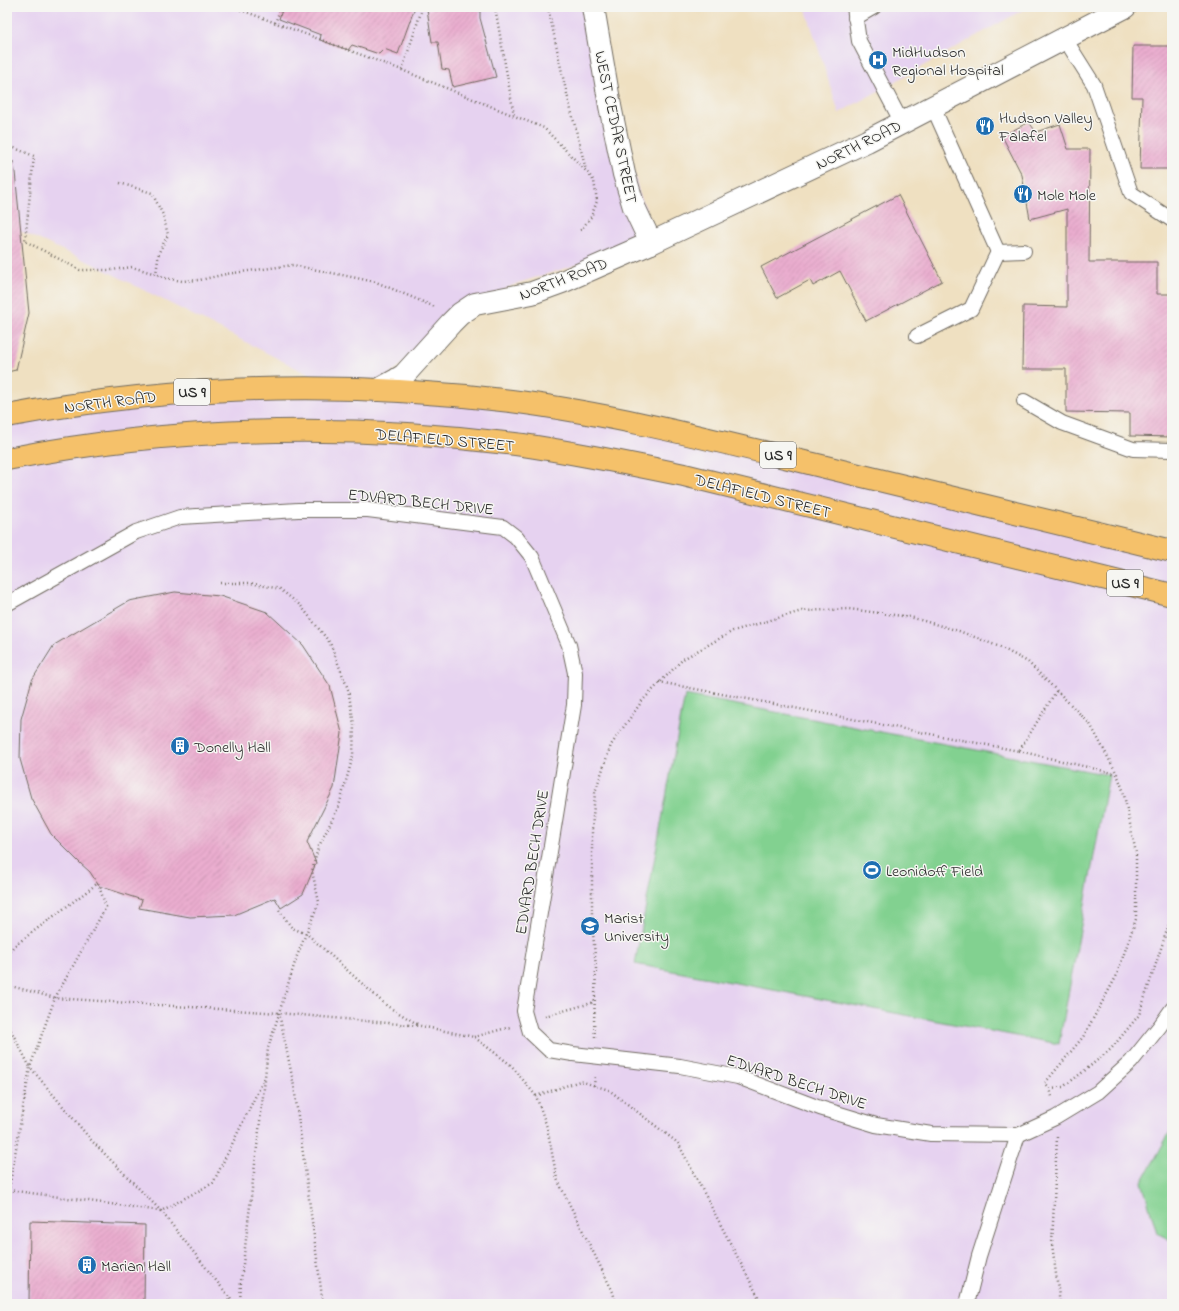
<svg xmlns="http://www.w3.org/2000/svg" width="1179" height="1311" viewBox="0 0 1179 1311" font-family="'Indie Flower',sans-serif">
  <defs>
    <pattern id="building-hatch" width="6" height="6" patternUnits="userSpaceOnUse"><rect width="6" height="6" fill="#eaadcf"/><path d="M-1 1l2-2M0 6l6-6M5 7l2-2" fill="none" stroke="#c995b2"/></pattern>
  </defs>
  <rect width="100%" height="100%" fill="#f6f6f2"/>
  <filter id="ink" filterUnits="userSpaceOnUse"><feTurbulence type="fractalNoise" baseFrequency=".025" numOctaves="2"/><feDisplacementMap in="SourceGraphic" scale="8" xChannelSelector="R" yChannelSelector="G"/><feConvolveMatrix kernelMatrix="1 2 1 2 8 2 1 2 1" color-interpolation-filters="sRGB"/></filter>
  <filter id="wash" filterUnits="userSpaceOnUse"><feTurbulence type="fractalNoise" baseFrequency=".012" numOctaves="4" result="noise"/><feDisplacementMap in="SourceGraphic" scale="16" xChannelSelector="R" yChannelSelector="G"/><feGaussianBlur stdDeviation="0.9" result="paint"/><feColorMatrix in="noise" values="0 0 0 0 0 0 0 0 0 0 0 0 0 0 0 0 0 1.4 0 .05"/><feComposite in="paint" operator="in"/></filter>
  <g filter="url(#wash)">
    <rect width="100%" height="100%" fill="#efe0c1"/>
    <g fill="#e6d2f0">
      <polygon points="7,7 595,7 639,193 660,243 586,262 518,283 461,309 374,389 460,394 1172,548 1172,1304 7,1304 7,415 296,390 310,375 91,263 7,225"/>
      <polygon points="805,7 1028,7 839,113"/>
    </g>
    <g fill="#82d190" stroke="#567e5e">
      <polygon points="685,695 1109,775 1059,1044 635,964"/>
      <polygon points="1172,1128 1172,1241 1157,1233 1142,1182"/>
    </g>
    <g id="blocks">
      <g fill="url(#building-hatch)">
        <polygon points="283,7 415,7 398,54 384,49 379,54 352,45 348,50 320,40 321,35 279,19"/>
        <polygon points="431,7 480,7 480,18 496,77 453,87 449,70 442,69 438,42 432,42 427,9 431,9"/>
        <polygon points="1133,46 1172,46 1172,169 1140,169 1142,97 1132,97"/>
        <polygon points="1029,122 1036,132 1060,124 1068,149 1090,149 1089,262 1157,262 1157,294 1172,294 1172,437 1130,436 1130,413 1066,412 1066,369 1022,369 1023,306 1067,307 1067,209 1030,219 1022,175 1002,136"/>
        <polygon points="7,161 14,162 29,313 16,370 7,372"/>
        <polygon points="898,195 942,281 866,321 840,271 813,286 810,280 777,298 761,267"/>
        <polygon points="175,592 220,596 267,612 303,645 330,686 342,733 334,788 307,842 316,863 303,894 281,908 275,898 234,915 190,917 139,908 142,900 99,886 90,872 80,863 51,834 31,798 20,759 21,719 32,680 54,645 129,601"/>
        <polygon points="30,1221 145,1225 144,1304 29,1304"/>
      </g>
    </g>
  </g>
  <g filter="url(#ink)">
    <use href="#blocks" fill-opacity="0" stroke="#706a60" stroke-width="1"/>
    <g fill="none" stroke-linecap="round" stroke-linejoin="round">
      <defs>
        <g id="service">
          <polyline points="854,7 859,41 902,123"/>
          <polyline points="855,18 874,7"/>
          <polyline points="1065,39 1094,85 1131,193 1172,220"/>
          <polyline points="933,107 998,252 1024,251"/>
          <polyline points="917,336 971,309 998,252"/>
          <polyline points="1024,401 1062,423 1133,449 1172,450"/>
          <polyline points="7,604 136,532 180,517 298,510 368,510 503,527 516,537 532,557 569,645 575,673 574,705 524,1011 530,1032 549,1050 573,1054 680,1066 738,1077 820,1108 876,1125 931,1134 1018,1135 1055,1118 1098,1092 1131,1062 1160,1026 1172,1009"/>
          <polyline points="967,1304 979,1256 1018,1135"/>
        </g>
        <polyline id="minor" points="593,7 610,106 624,174 634,207 651,243"/>
        <polyline id="tertiary" points="378,390 396,380 404,375 451,323 460,314 475,304 532,293 562,282 651,243 867,141 1125,7"/>
        <g id="trunk">
          <path d="M 7,416 C 173,385 343,380 511,401 C 613,414 713,440 813,464 C 933,493 1052,522 1172,551"/>
          <path d="M 7,459 C 177,426 351,423 523,445 C 577,453 631,464 684,475 L 1172,595"/>
        </g>
      </defs>
      <use href="#service" stroke="#706a60" stroke-width="16"/>
      <use href="#minor" stroke="#706a60" stroke-width="24"/>
      <use href="#tertiary" stroke="#706a60" stroke-width="24"/>
      <use href="#trunk" stroke="#706a60" stroke-width="24"/>
      <g stroke="#706a60" stroke-width="2.5" stroke-dasharray="1 3" stroke-linecap="butt">
        <polyline points="233,7 402,70 544,128 586,171 594,181 597,201 591,217 580,231"/>
        <polyline points="495,7 514,115"/>
        <polyline points="548,7 564,82 586,170"/>
        <polyline points="275,23 281,7"/>
        <polyline points="402,70 421,12 421,7"/>
        <polyline points="7,145 34,156 25,241 80,270 112,270 132,267 156,274 165,278 182,281 200,280 226,274 293,265 376,282 435,307"/>
        <polyline points="120,183 152,193 163,215 168,235 159,252 156,274"/>
        <polyline points="220,583 250,583 280,589 301,606 330,643 348,689 354,725 353,756 339,806 318,848 312,871 319,902 297,956 279,1013 294,1086 323,1304"/>
        <polyline points="659,682 1019,751 1057,690"/>
        <polyline points="1019,751 1117,774"/>
        <polyline points="279,910 292,928 307,934 387,1006 419,1025"/>
        <polyline points="7,954 14,946 98,883 106,907 55,998 30,1067 7,1201"/>
        <polyline points="7,985 55,998 279,1013 421,1026 474,1037 511,1065 536,1096 547,1127 557,1179 613,1292 616,1304"/>
        <polyline points="545,1016 595,1002"/>
        <polyline points="7,1023 30,1067 92,1141 161,1211 230,1298 233,1304"/>
        <polyline points="474,1037 510,1027"/>
        <polyline points="595,1037 594,1022 596,968 592,921 592,829 595,792 611,745 642,701 683,659 733,631 802,611 849,609 910,617 959,631 1000,647 1028,662 1090,724 1117,774 1123,790 1136,853 1136,919 1116,977 1083,1037 1045,1083 1050,1088 1052,1097"/>
        <polyline points="594,1086 595,1076"/>
        <polyline points="1050,1088 1063,1087 1083,1072 1111,1049 1139,1015 1172,915"/>
        <polyline points="536,1096 580,1081 609,1090 678,1143 762,1304"/>
        <polyline points="1057,1137 1052,1244 1060,1304"/>
        <polyline points="9,1190 161,1211 213,1183 265,1077 268,1048 279,1014"/>
        <polyline points="226,1304 230,1298"/>
        <polyline points="240,1304 241,1281 265,1080"/>
      </g>
      <use href="#service" stroke="#fff" stroke-width="14"/>
      <use href="#minor" stroke="#fff" stroke-width="22"/>
      <use href="#tertiary" stroke="#fff" stroke-width="22"/>
      <use href="#trunk" stroke="#f5c16b" stroke-width="22"/>
    </g>
  </g>
  <defs>
    <symbol id="hospital-disc" viewBox="-11 -11 22 22"><circle r="9.5" fill="#1f6fb2" stroke="#f6f6f2"/><path d="M-5-5h3v3.5h4V-5h3V5h-3V1.5h-4V5h-3Z" fill="#fff"/></symbol>
    <symbol id="restaurant-disc" viewBox="-11 -11 22 22"><circle r="9.5" fill="#1f6fb2" stroke="#f6f6f2"/><path d="M-5-6h1v4h1v-4h1v4h1v-4h1v5L-1.5 .5V6h-2V.5L-5-1ZM5-6V6H3V1.5H1.5Q1.5-4 5-6Z" fill="#fff"/></symbol>
    <symbol id="building-disc" viewBox="-11 -11 22 22"><circle r="9.5" fill="#1f6fb2" stroke="#f6f6f2"/><path d="M-4-6H4V6H1V3H-1V6H-4ZM-2.5-4.3h1.7v1.8h-1.7ZM.8-4.3h1.7v1.8H.8ZM-2.5-1h1.7V.8h-1.7ZM.8-1h1.7V.8H.8Z" fill="#fff"/></symbol>
    <symbol id="stadium-disc" viewBox="-11 -11 22 22"><circle r="9.5" fill="#1f6fb2" stroke="#f6f6f2"/><path d="M0-5a6.5 5 0 1 0 0 10a6.5 5 0 1 0 0-10ZM-3.5-1.8h7v3.6h-7Z" fill="#fff"/></symbol>
    <symbol id="university-disc" viewBox="-11 -11 22 22"><circle r="9.5" fill="#1f6fb2" stroke="#f6f6f2"/><path d="M0-5L7-2L0 1L-7-2ZM-4 1L0 2.5L4 1V4Q0 6-4 4Z" fill="#fff"/></symbol>
  </defs>
  <g fill-rule="evenodd">
    <use href="#hospital-disc" x="867" y="49" width="22" height="22"/>
    <use href="#restaurant-disc" x="974" y="115" width="22" height="22"/>
    <use href="#restaurant-disc" x="1012" y="183" width="22" height="22"/>
    <use href="#building-disc" x="169" y="735" width="22" height="22"/>
    <use href="#stadium-disc" x="861" y="859" width="22" height="22"/>
    <use href="#university-disc" x="579" y="915" width="22" height="22"/>
    <use href="#building-disc" x="76" y="1254" width="22" height="22"/>
  </g>
  <g text-anchor="middle" stroke-width="3" stroke-linejoin="round" paint-order="stroke">
    <g fill="#f6f6f2" stroke="#686867" stroke-width="1">
      <rect x="174" y="379" width="36" height="26" rx="3"/>
      <rect x="760" y="442" width="36" height="26" rx="3"/>
      <rect x="1107" y="570" width="36" height="26" rx="3"/>
    </g>
    <g font-size="15" font-weight="bold" fill="#2b2b2b">
      <text x="192" y="397">US 9</text>
      <text x="778" y="460">US 9</text>
      <text x="1125" y="588">US 9</text>
    </g>
    <g font-size="16" fill="#2b2b2b" stroke="#f6f6f2" text-anchor="start">
      <text x="892" y="57">MidHudson<tspan x="892" dy="18">Regional Hospital</tspan></text>
      <text x="999" y="123">Hudson Valley<tspan x="999" dy="18">Falafel</tspan></text>
      <text x="1037" y="200">Mole Mole</text>
      <text x="194" y="752">Donelly Hall</text>
      <text x="886" y="876">Leonidoff Field</text>
      <text x="604" y="923">Marist<tspan x="604" dy="18">University</tspan></text>
      <text x="101" y="1271">Marian Hall</text>
    </g>
    <g font-size="16" fill="#2b2b2b" stroke="#f6f6f2">
      <text transform="translate(617 127) rotate(78)" y="6">WEST CEDAR STREET</text>
      <text transform="translate(858 144) rotate(-26)" y="6">NORTH ROAD</text>
      <text transform="translate(563 278) rotate(-21)" y="6">NORTH ROAD</text>
      <text transform="translate(110 401) rotate(-7)" y="6">NORTH ROAD</text>
      <text transform="translate(445 439) rotate(5)" y="6">DELAFIELD STREET</text>
      <text transform="translate(763 495) rotate(14)" y="6">DELAFIELD STREET</text>
      <text transform="translate(421 501) rotate(6)" y="6">EDVARD BECH DRIVE</text>
      <text transform="translate(531 862) rotate(-81)" y="6">EDVARD BECH DRIVE</text>
      <text transform="translate(797 1081) rotate(18)" y="6">EDVARD BECH DRIVE</text>
    </g>
  </g>
  <rect width="1179" height="1311" fill="none" stroke="#f6f6f2" stroke-width="24"/>
</svg>
